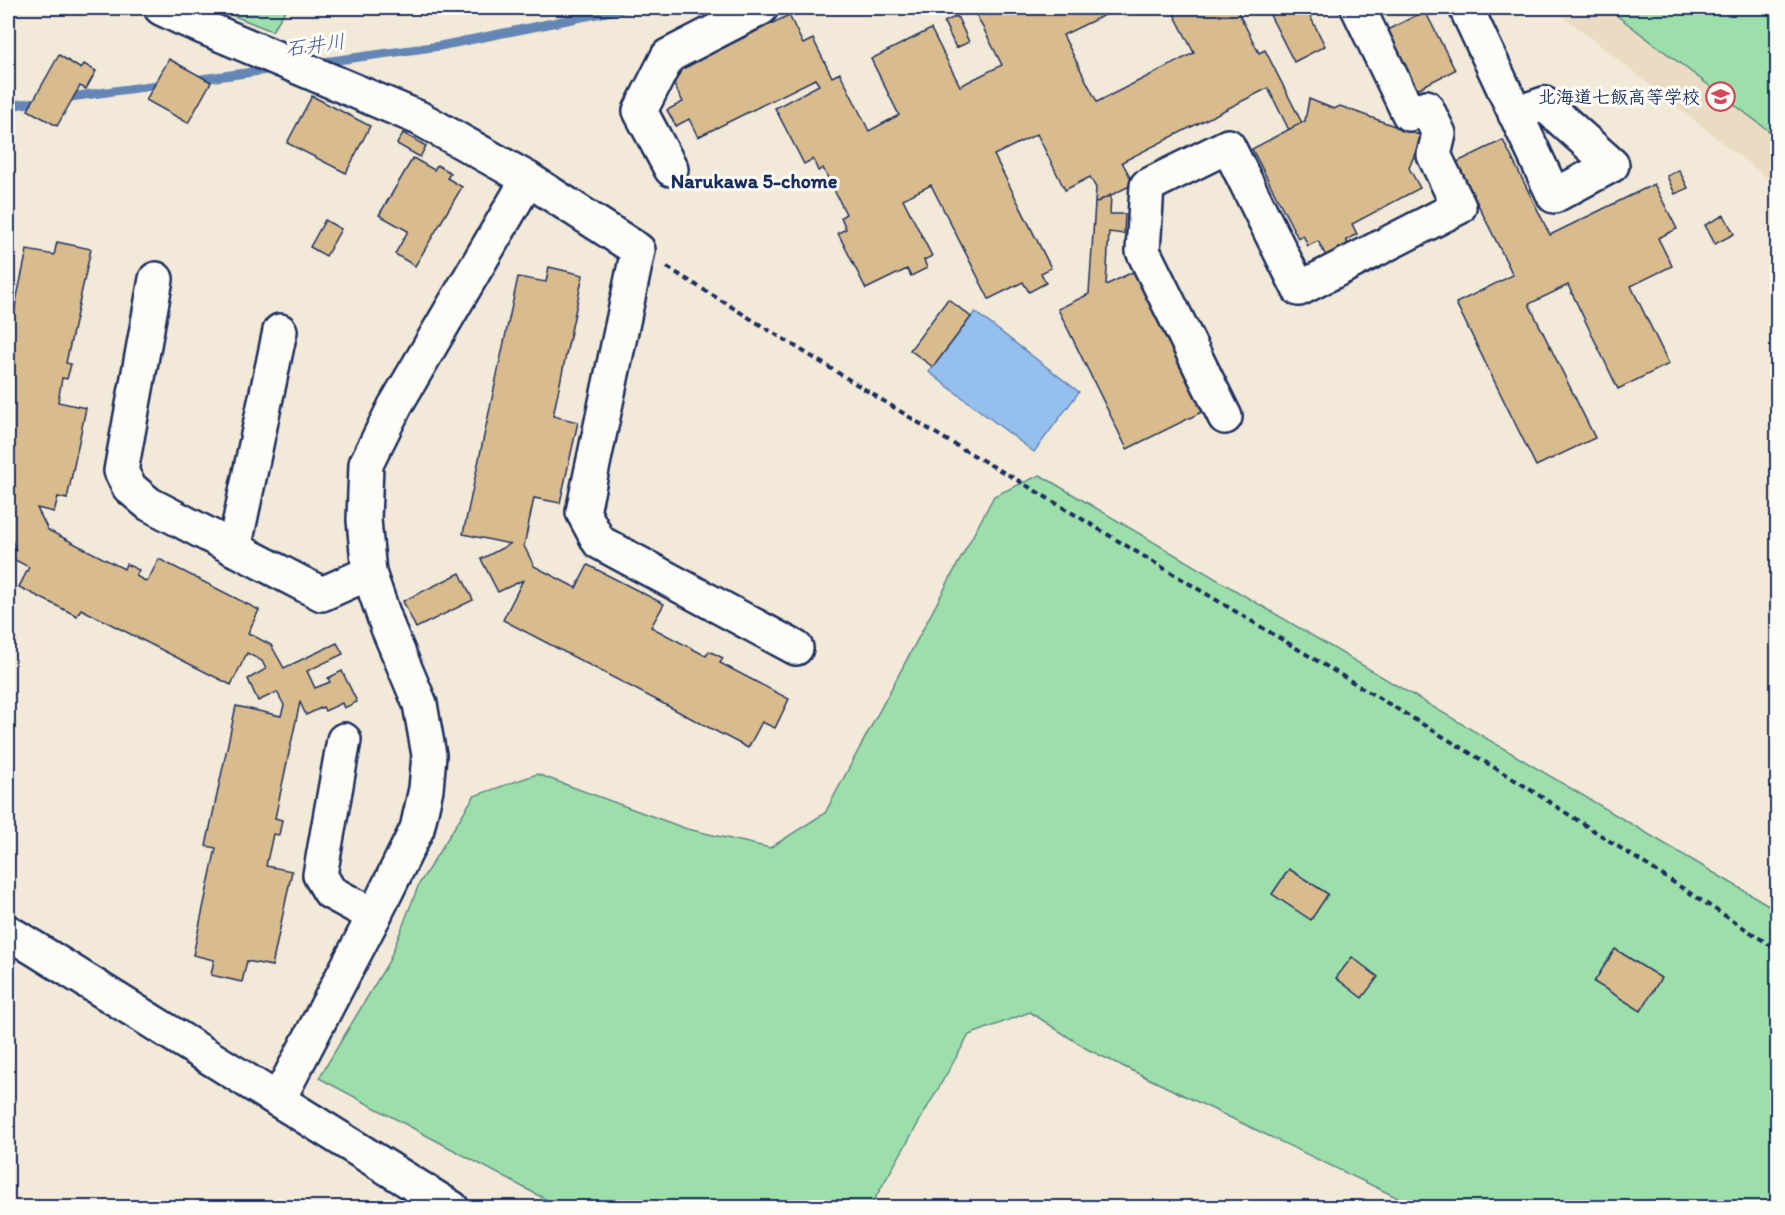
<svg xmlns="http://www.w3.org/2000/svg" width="1785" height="1215" viewBox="0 0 1785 1215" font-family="Itim,'Klee One',sans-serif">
  <rect width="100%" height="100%" fill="#f2e9d8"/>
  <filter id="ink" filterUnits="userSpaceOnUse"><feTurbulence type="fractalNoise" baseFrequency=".0167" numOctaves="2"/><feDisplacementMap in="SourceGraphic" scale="12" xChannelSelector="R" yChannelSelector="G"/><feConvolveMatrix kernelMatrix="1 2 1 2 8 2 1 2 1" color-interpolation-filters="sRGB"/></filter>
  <g filter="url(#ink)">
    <polygon fill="#eadcc2" points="1553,8 1777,8 1777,186"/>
    <g fill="#9ddfaa" stroke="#5c8784" stroke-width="1.5">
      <polygon points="214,8 287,8 272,31"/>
      <polygon points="1607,8 1777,8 1777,137"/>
      <polygon points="1040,475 1777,910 1777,1207 1417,1207 1087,1049 1030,1012 969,1035 870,1207 558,1207 547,1200 319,1078 389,961 419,884 474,796 537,774 687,829 770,848 825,813 994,496"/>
    </g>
    <polygon fill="#95c0ee" stroke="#6486b4" stroke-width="1.5" points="975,312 1079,392 1034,452 929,372"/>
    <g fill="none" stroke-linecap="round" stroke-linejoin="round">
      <g stroke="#6486b4" stroke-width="9">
        <polyline points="316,63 440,46 626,8"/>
        <polyline points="194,80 275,69"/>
        <polyline points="63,98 165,84"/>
        <polyline points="8,106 43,101"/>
      </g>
    </g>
    <g fill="#d9bc8e" stroke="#1b2f5e" stroke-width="1.5">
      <polygon points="973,8 1119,8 1063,35 1097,102 1194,53 1171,8 1236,8 1259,53 1265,50 1302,123 1289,130 1268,88 1122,162 1134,184 1095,203 1096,188 1090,177 1065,190 1037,134 994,155 1051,268 1041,273 1046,283 1029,292 1023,282 989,299 931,185 903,199 932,256 924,260 927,268 911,276 907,269 866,289 838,233 846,229 841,217 846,214 823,168 818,171 813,159 804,164 775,108 819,85 815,79 698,137 689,119 676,126 667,110 683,102 669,75 789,15 803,44 813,39 832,77 840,73 869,131 899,115 871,59 931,29 960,86 1002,65"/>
      <polygon points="1279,8 1306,8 1325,46 1294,62 1269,13"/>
      <polygon points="1425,11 1455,70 1411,92 1381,33"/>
      <polygon points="957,16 969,42 956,48 944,22"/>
      <polygon points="59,55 81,69 84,64 96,71 86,89 80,86 57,126 28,110"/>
      <polygon points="169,59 211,82 188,123 146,100"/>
      <polygon points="312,96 370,126 346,173 287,143"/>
      <polygon points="1309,99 1334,109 1340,106 1422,136 1409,168 1420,188 1352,224 1357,234 1346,240 1350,247 1327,258 1318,241 1308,246 1303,235 1298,238 1252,149 1305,121"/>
      <polygon points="403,133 426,146 420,157 397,144"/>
      <polygon points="1503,140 1550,235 1654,184 1677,229 1658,238 1672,266 1631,286 1669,364 1618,389 1568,285 1529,304 1595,438 1536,466 1456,303 1513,275 1457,162"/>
      <polygon points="413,158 434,170 437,165 451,173 447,178 462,187 415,266 395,254 408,231 379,215"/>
      <polygon points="1679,170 1688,188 1675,194 1667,176"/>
      <polygon points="1111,195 1110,214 1125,214 1124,234 1109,232 1106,285 1139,269 1208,409 1127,449 1058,309 1089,294 1095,203"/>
      <polygon points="1724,215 1734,234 1715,244 1705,225"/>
      <polygon points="325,220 341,229 326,256 310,247"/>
      <polygon points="57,242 91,249 66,363 71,364 67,379 62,378 58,402 86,408 67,499 58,497 54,512 37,508 48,530 124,569 126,564 139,570 136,576 147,582 159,559 259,610 248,633 271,645 284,668 337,643 343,654 307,671 315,688 330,682 328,678 342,671 357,702 344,708 342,703 325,711 323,707 306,715 300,702 275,818 282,820 279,835 273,834 266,866 292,871 272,966 247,961 242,982 211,975 214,960 193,955 216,848 206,846 236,706 281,716 284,705 277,692 258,701 248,679 266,669 262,661 247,653 231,685 81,609 77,616 19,587 29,567 11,558 16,550 8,532 8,339 27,250 54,255"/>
      <polygon points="549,267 583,275 553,416 578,422 560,503 534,498 524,546 534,566 576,588 588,565 664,604 651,627 706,656 709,651 723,658 720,663 789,699 775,728 762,722 748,748 503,620 523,580 498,592 481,559 510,544 463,534 518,277 546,282"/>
      <polygon points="948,299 971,317 933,367 910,350"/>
      <polygon points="460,573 473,600 416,628 403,601"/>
      <polygon points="1289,869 1328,894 1311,920 1272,894"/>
      <polygon points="1615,949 1661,978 1641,1011 1594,982"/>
      <polygon points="1352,957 1378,977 1362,998 1336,978"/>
    </g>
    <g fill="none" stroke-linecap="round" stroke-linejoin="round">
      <defs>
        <g id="minor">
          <polyline points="161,8 184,19 419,118 528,179 638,250 583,512 599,542 796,648"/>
          <polyline points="1466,8 1554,196 1612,165 1544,104 1515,114"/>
          <polyline points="671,169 640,111 668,56 761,8"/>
          <polyline points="156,279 121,471 129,487 149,504 322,594 369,573"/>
          <polyline points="1225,417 1143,251 1147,186 1228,146 1299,289 1459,207 1434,155 1439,134 1426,107 1409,114 1358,8"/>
          <polyline points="234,549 280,331"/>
          <polyline points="344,740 320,875 330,892 374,916"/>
          <polyline points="8,932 452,1208"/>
          <polyline points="278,1100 374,916 417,829 426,789 429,755 420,704 388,628 369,573 364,520 366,464 395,406 528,179"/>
        </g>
      </defs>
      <use href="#minor" stroke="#1b2f5e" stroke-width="38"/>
      <polyline stroke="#1b2f5e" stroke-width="4" stroke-dasharray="6 4.5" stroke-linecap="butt" points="667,267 945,439 1019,481 1520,783 1778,950"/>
      <use href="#minor" stroke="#fdfcf7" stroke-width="33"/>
    </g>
  </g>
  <defs>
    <symbol id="school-ring" viewBox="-11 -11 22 22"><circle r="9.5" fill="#fdfcf7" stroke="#d1495b" stroke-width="1.5"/><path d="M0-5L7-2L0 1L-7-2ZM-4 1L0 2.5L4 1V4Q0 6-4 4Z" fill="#d1495b"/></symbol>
  </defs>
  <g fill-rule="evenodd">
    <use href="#school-ring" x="1704" y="80" width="33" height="33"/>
  </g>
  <g text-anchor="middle" stroke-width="6" stroke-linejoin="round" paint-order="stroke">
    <g font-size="18" font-weight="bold" fill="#1b2f5e" stroke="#fdfcf7" text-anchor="end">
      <text x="1700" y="103">北海道七飯高等学校</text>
    </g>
    <g font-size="20" font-style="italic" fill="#405a89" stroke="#fdfcf7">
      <text transform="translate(315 45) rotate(-8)" y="7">石井川</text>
    </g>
    <g font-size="20" font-weight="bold" fill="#1b2f5e" stroke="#fdfcf7">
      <text x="754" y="188">Narukawa 5-chome</text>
    </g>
  </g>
  <rect width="1785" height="1215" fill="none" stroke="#fdfcf7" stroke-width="30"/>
  <rect x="15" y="15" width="1755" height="1185" fill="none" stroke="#1b2f5e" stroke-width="2" filter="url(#ink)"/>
</svg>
